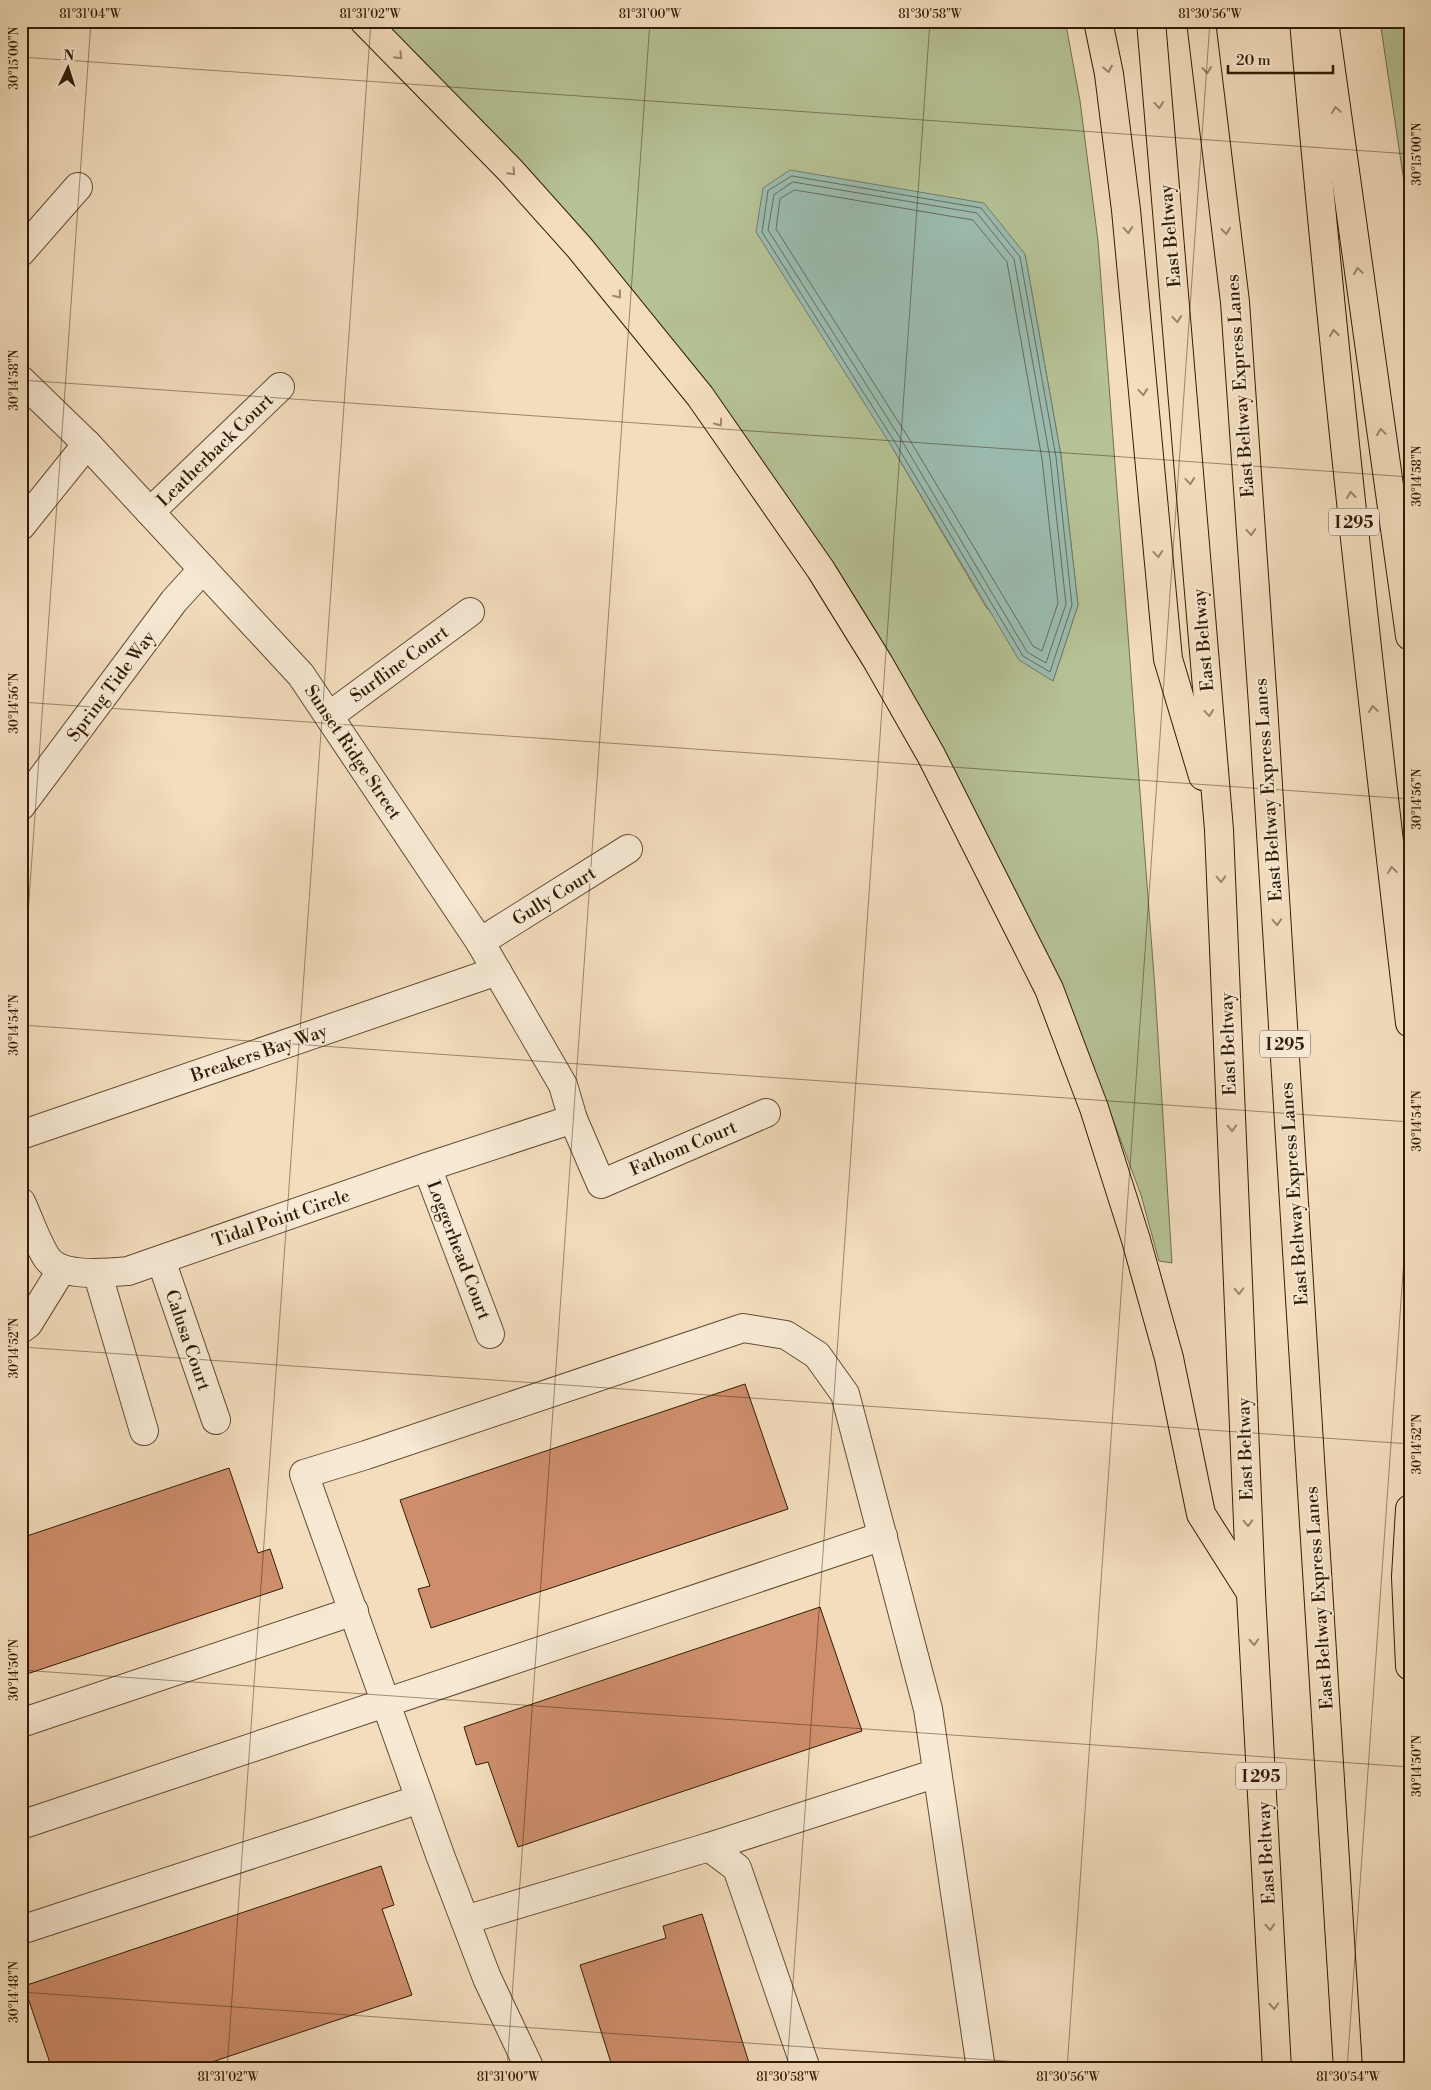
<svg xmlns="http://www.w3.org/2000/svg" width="1431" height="2090" viewBox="0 0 1431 2090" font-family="'Libre Bodoni',serif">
  <rect width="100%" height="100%" fill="#f3ddbd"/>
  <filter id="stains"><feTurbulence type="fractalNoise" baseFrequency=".004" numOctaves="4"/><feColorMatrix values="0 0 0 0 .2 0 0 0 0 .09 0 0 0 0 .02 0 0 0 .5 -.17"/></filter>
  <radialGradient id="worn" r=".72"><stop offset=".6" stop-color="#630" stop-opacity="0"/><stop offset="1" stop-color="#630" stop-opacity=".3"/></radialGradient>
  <g fill="#b6c295" stroke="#746f4c" fill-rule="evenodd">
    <path d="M 381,21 L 806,21 C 857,28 908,28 959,28 C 995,28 1030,29 1066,25 L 1080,101 L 1098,241 L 1155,989 L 1172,1263 L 1159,1261 L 1141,1195 L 1082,1036 L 1055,971 L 938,741 L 888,652 L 819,546 ZM 1025,254 L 1061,456 L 1078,605 L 1053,681 L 986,607 L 892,447 Z"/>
    <polygon points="1380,21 1410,21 1410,222"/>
  </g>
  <polygon fill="#9bbcb0" stroke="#717c6b" points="790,170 984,203 1025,254 1061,456 1078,605 1053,681 1019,660 892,447 756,232 763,188"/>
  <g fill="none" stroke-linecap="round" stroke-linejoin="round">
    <g stroke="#666c5a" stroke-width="1">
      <polygon points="792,176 981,208 1020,257 1056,457 1072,605 1050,672 1023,656 896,444 762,232 768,191"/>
      <polygon points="793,182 977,213 1014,259 1050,458 1066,604 1046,663 1027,652 902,441 768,230 774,195"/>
      <polygon points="795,190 973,220 1007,262 1042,459 1058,603 1042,651 1033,646 908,437 776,229 780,199"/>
    </g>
  </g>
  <g fill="#ce8e6c" stroke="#321c04">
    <polygon points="745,1384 788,1509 431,1628 418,1589 430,1586 400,1500"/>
    <polygon points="229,1468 258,1553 270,1549 283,1588 21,1676 21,1538"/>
    <polygon points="820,1607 862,1731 518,1847 488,1762 476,1765 464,1727"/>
    <polygon points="381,1866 394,1905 382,1909 412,1995 191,2069 52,2069 24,1986"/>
    <polygon points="702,1914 751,2069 613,2069 580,1965 666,1938 663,1926"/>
  </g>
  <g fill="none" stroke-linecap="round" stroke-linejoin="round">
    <defs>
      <g id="minor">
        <polyline points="21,252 78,187"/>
        <polyline points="21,380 87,444 301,675 480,942 563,1085 573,1119 601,1184 766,1113"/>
        <polyline points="150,512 280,387"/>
        <polyline points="21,526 87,444"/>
        <polyline points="329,716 470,612"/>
        <polyline points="21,806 174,601 203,569"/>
        <polyline points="480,942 628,849"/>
        <polyline points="21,1135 497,971"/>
        <polyline points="427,1167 490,1334"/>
        <path d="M 21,1202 C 29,1219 37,1243 47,1258 C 61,1278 107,1273 128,1271 L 427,1167 L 573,1119"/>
        <polyline points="161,1260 216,1420"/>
        <polyline points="98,1275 144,1431"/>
        <polyline points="21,1329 28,1324 62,1269"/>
        <polyline points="21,1723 354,1611"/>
        <polyline points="21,1825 883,1536"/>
        <polyline points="709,1847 937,1773"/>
        <polyline points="465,1920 709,1847 737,1868 806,2069"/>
        <polyline points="21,1930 420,1799"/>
        <polyline points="530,2069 487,1978 440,1855 304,1474 366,1455 743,1328 786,1335 817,1355 845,1394 928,1709 981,2069"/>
      </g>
      <g id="highway">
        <polyline points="364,21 511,171 579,247 700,396 821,570 878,662 931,755 1049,989 1094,1108 1136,1240 1169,1358 1201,1514 1251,1593"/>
        <polyline points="1098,21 1109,74 1126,210 1168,659 1203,776"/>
        <polyline points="1151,21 1219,830 1251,1594 1277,2069"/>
        <polyline points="1201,21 1235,302 1263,705 1348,2069"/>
        <path d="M 1304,21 C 1333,356 1371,689 1410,1023"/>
        <polyline points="1324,21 1410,636"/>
        <polyline points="1410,1509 1406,1577 1410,1666"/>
      </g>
    </defs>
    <use href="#minor" stroke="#624c32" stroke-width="30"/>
    <use href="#highway" stroke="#321c04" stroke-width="30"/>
    <use href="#minor" stroke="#f7e9d4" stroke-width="28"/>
    <use href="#highway" stroke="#f3ddbd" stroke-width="28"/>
  </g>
  <defs><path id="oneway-chevron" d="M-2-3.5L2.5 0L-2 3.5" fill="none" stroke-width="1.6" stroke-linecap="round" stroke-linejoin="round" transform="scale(1.25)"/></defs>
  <g stroke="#9c866a">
    <use href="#oneway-chevron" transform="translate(399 56) rotate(46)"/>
    <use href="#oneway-chevron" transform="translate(1108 69) rotate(79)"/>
    <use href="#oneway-chevron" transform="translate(1207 70) rotate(83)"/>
    <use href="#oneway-chevron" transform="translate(1159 105) rotate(85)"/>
    <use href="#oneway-chevron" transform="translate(1336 110) rotate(-98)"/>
    <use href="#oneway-chevron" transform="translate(512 172) rotate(47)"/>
    <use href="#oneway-chevron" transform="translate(1128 230) rotate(85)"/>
    <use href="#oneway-chevron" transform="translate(1226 231) rotate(83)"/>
    <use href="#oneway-chevron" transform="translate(1358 271) rotate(-98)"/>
    <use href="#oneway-chevron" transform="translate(618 295) rotate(51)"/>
    <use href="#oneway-chevron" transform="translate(1177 319) rotate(85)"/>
    <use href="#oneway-chevron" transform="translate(1334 333) rotate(-96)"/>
    <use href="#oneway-chevron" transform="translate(1143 392) rotate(85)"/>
    <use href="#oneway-chevron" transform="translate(719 423) rotate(55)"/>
    <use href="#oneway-chevron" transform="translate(1381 432) rotate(-98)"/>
    <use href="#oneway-chevron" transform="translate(1190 481) rotate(85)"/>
    <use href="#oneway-chevron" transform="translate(1351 495) rotate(-96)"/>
    <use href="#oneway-chevron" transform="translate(1251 532) rotate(86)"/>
    <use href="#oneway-chevron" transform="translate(1158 554) rotate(85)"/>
    <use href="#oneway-chevron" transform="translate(1373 709) rotate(-97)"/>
    <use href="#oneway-chevron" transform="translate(1209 713) rotate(85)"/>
    <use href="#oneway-chevron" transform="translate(1392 870) rotate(-97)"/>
    <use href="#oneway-chevron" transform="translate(1221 879) rotate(88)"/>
    <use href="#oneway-chevron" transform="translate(1277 922) rotate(86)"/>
    <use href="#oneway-chevron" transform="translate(1232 1128) rotate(88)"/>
    <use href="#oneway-chevron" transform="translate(1239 1291) rotate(88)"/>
    <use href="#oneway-chevron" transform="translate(1248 1523) rotate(88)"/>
    <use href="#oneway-chevron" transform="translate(1254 1642) rotate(87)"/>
    <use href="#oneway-chevron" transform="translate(1270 1927) rotate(87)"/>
    <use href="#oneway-chevron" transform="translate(1274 2006) rotate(87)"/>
  </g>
  <path fill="none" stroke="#321c04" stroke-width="1" stroke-opacity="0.45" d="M 21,57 L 1410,154M 21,380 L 1410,477M 21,702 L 1410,799M 21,1013 L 91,21M 21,1025 L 1410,1122M 21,1347 L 1410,1444M 21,1670 L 1410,1767M 21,1992 L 1119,2069M 227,2069 L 371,21M 507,2069 L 650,21M 787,2069 L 930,21M 1067,2069 L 1210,21M 1347,2069 L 1410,1173"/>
  <g text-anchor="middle" stroke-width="4" stroke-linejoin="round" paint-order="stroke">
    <g fill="#f7e9d4" stroke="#6d5a42" stroke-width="1">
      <rect x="1329" y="508.5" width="50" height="27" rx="4"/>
      <rect x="1260" y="1030.5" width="50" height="27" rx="4"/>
      <rect x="1236" y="1762.5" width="50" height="27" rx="4"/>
    </g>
    <g font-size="16" font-weight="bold" fill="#321c04">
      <text x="1354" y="528">I 295</text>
      <text x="1285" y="1050">I 295</text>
      <text x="1261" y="1782">I 295</text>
    </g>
    <g font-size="18" fill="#321c04" stroke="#f7e9d4">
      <text transform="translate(1170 236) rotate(-95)" y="6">East Beltway</text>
      <text transform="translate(1240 386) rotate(-94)" y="6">East Beltway Express Lanes</text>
      <text transform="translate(215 450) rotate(-44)" y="6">Leatherback Court</text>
      <text transform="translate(1203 640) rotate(-95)" y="6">East Beltway</text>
      <text transform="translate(399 664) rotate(-36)" y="6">Surfline Court</text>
      <text transform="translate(111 686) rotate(-53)" y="6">Spring Tide Way</text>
      <text transform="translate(353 752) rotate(56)" y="6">Sunset Ridge Street</text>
      <text transform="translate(1268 790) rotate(-94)" y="6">East Beltway Express Lanes</text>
      <text transform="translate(554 896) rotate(-32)" y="6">Gully Court</text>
      <text transform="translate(1228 1044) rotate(-92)" y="6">East Beltway</text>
      <text transform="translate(259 1053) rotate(-19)" y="6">Breakers Bay Way</text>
      <text transform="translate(683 1148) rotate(-23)" y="6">Fathom Court</text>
      <text transform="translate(1294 1194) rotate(-94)" y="6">East Beltway Express Lanes</text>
      <text transform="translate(281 1218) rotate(-19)" y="6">Tidal Point Circle</text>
      <text transform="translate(459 1250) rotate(69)" y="6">Loggerhead Court</text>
      <text transform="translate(188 1340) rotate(71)" y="6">Calusa Court</text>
      <text transform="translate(1245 1449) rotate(-92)" y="6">East Beltway</text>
      <text transform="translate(1319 1598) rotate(-94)" y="6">East Beltway Express Lanes</text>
      <text transform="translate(1266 1853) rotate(-93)" y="6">East Beltway</text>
    </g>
  </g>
  <rect width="1431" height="2090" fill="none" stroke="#f3ddbd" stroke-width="55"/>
  <g transform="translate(68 68) rotate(4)" stroke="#f7e9d4" stroke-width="4" paint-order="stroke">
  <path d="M0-4L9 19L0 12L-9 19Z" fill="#321c04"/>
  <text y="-8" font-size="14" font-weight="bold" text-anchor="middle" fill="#321c04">N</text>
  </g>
  <path d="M1228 65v8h105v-8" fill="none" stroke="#321c04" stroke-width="2.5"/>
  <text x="1236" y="65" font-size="15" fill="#321c04" stroke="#f7e9d4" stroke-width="4" paint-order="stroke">20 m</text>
  <rect x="28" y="28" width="1376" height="2034" fill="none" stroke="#321c04" stroke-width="2"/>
  <g font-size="12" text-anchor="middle" fill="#321c04">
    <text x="90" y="18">81°31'04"W</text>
    <text x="370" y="18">81°31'02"W</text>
    <text x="650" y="18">81°31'00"W</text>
    <text x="930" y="18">81°30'58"W</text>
    <text x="1210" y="18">81°30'56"W</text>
    <text transform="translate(14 58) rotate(-90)" y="4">30°15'00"N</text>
    <text transform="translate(1417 154) rotate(-90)" y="4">30°15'00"N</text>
    <text transform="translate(14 380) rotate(-90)" y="4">30°14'58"N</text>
    <text transform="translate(1417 476) rotate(-90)" y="4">30°14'58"N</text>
    <text transform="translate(14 703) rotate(-90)" y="4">30°14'56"N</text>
    <text transform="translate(1417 799) rotate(-90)" y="4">30°14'56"N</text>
    <text transform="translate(14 1025) rotate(-90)" y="4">30°14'54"N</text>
    <text transform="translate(1417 1121) rotate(-90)" y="4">30°14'54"N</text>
    <text transform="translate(14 1348) rotate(-90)" y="4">30°14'52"N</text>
    <text transform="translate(1417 1444) rotate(-90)" y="4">30°14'52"N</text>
    <text transform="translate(14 1670) rotate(-90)" y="4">30°14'50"N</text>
    <text transform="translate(1417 1766) rotate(-90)" y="4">30°14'50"N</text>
    <text transform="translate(14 1992) rotate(-90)" y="4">30°14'48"N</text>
    <text x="228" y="2081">81°31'02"W</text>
    <text x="508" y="2081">81°31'00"W</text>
    <text x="788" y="2081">81°30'58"W</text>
    <text x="1068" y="2081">81°30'56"W</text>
    <text x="1348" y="2081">81°30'54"W</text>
  </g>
  <rect width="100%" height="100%" filter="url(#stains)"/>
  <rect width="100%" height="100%" fill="url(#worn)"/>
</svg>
